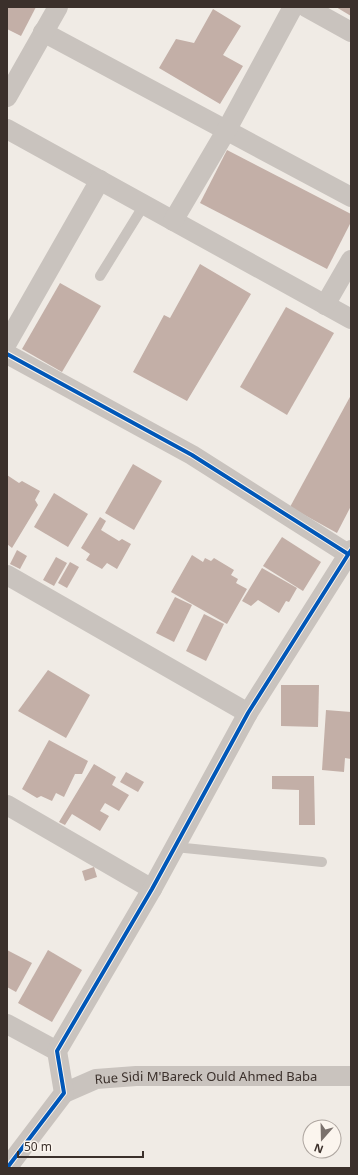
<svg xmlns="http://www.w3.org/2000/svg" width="358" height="1175" viewBox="0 0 358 1175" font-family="'Noto Sans',sans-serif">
  <rect width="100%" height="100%" fill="#f0ebe5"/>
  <g fill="#c3afa7">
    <polygon points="7,7 36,7 21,36 7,29"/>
    <polygon points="336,7 351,7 351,16"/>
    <polygon points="213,9 241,26 223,55 243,66 220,104 159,68 176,39 194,43"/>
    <polygon points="227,150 351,214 351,222 327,269 200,203"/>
    <polygon points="200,264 251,294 187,401 133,372 164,315 170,318"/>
    <polygon points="60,283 101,306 62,372 22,349"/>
    <polygon points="286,307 334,333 287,415 240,387"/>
    <polygon points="351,395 351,506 337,533 290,507"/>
    <polygon points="133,464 162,481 134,530 105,513"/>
    <polygon points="7,475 19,483 22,481 40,491 35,500 38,505 12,548 7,544"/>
    <polygon points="54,493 88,514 68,547 34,527"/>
    <polygon points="100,517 106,521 101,530 119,541 122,539 131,544 117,569 107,563 102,569 86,560 90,554 81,548"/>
    <polygon points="282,537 321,562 303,591 263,566"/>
    <polygon points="17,550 27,556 20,569 10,564"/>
    <polygon points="192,555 203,562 205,558 211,561 214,558 234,570 231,575 238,579 236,583 247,589 227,624 171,592"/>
    <polygon points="56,557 67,563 54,586 43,580"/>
    <polygon points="70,562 79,567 67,588 58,583"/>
    <polygon points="262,568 297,588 289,602 286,601 279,613 258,600 251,606 242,601"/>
    <polygon points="175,597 192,605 174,642 156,633"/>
    <polygon points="204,614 224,624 206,661 186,651"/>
    <polygon points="48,670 90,695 66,738 18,711"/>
    <polygon points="281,685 319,685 318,727 281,726"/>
    <polygon points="326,710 351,712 351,759 345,758 344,772 322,770"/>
    <polygon points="49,740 88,761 82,774 75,774 64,797 56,793 52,801 41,796 37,798 22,789"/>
    <polygon points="94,764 116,777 112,785 129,795 119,811 105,803 100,811 109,816 100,831 72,814 65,825 59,822"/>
    <polygon points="126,772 144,782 138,792 120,782"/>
    <polygon points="272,776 314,776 315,825 299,825 299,790 272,789"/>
    <polygon points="94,867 97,877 85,881 82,871"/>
    <polygon points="7,950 32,963 16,992 7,987"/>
    <polygon points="48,950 82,970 52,1022 18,1003"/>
  </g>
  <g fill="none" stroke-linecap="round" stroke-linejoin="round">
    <g stroke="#c9c3be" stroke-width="10">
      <polyline points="100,276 144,205"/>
      <polyline points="175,847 322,862"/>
    </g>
    <g stroke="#c9c3be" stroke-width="20">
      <polyline points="306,7 351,32"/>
      <polyline points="43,32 351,197"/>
      <polyline points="7,97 58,7"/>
      <polyline points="7,129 351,319"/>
      <polyline points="173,221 226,131 293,7"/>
      <polyline points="325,305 351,260"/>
      <polyline points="7,343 100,180"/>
      <polyline points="7,354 192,455 348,554"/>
      <polyline points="7,575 248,713"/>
      <polyline points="7,805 152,889"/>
      <polyline points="7,1024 57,1051"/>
      <path id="s1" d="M 64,1093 L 96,1079 L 136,1076 L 351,1076"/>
      <polyline points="7,1168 64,1093 57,1051 152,889 248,713 351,550"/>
    </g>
    <defs>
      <g id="cycleway">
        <polyline points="7,354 192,455 348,554"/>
        <polyline points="7,1168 64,1093 57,1051 152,889 248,713 351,550"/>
      </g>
    </defs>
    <use href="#cycleway" stroke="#fbf5ee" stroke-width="6"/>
    <use href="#cycleway" stroke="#0057b8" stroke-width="4"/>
  </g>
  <g text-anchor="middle" stroke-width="3" stroke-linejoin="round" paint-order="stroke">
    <g font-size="13" fill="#3b302b" stroke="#fbf5ee">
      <text dy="5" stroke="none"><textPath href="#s1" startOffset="145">Rue Sidi M'Bareck Ould Ahmed Baba</textPath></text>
    </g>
  </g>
  <rect width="358" height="1175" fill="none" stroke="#3b302b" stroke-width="16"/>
  <g transform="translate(322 1139) rotate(200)"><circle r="19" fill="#fbf5ee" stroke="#aea6a0"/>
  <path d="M0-3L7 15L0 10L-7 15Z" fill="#7a716c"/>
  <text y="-6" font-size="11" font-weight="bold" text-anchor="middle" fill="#3b302b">N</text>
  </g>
  <path d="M18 1151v6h125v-6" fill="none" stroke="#3b302b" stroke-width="2"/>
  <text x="24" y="1151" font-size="12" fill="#3b302b" stroke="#fbf5ee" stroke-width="3" paint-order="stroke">50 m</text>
</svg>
